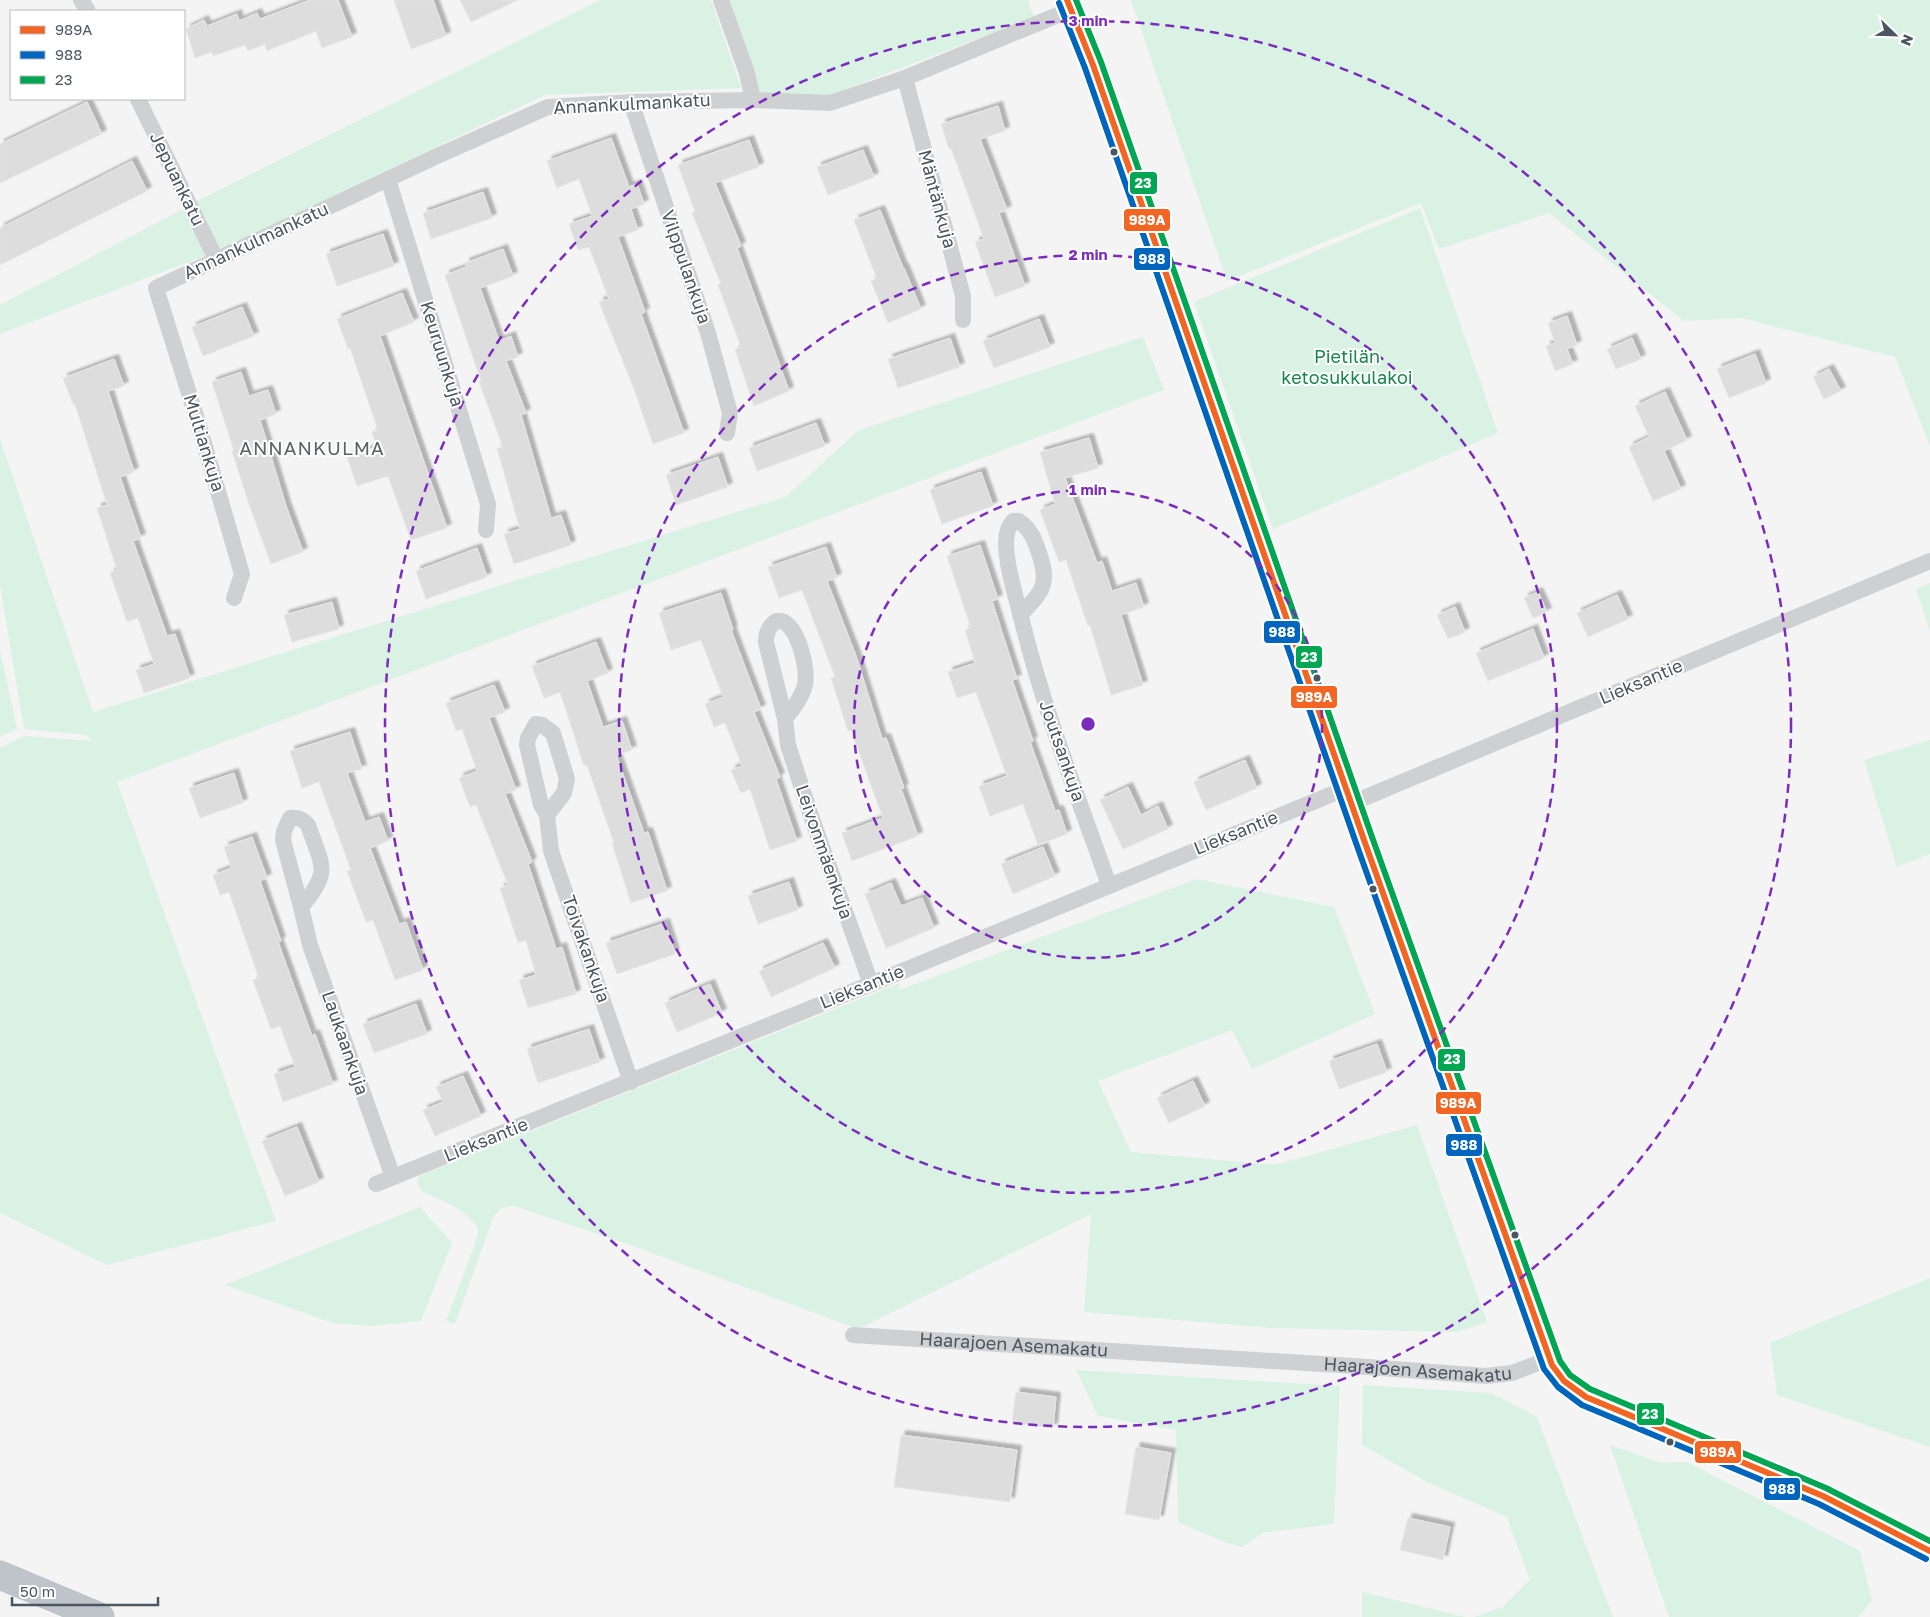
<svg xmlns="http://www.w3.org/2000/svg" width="1930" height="1617" viewBox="0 0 1930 1617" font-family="'Golos Text',sans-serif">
  <defs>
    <filter id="shadow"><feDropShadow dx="4.5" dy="-4.5" stdDeviation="1" flood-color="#0004"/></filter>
  </defs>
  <rect width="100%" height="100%" fill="#f4f4f4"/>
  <g fill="#d9f2e3">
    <polygon points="600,0 711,0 741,88 545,95 220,250 195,202"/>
    <polygon points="729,0 1028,0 1034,17 828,96 759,93"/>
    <polygon points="1131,0 1930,0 1930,446 1895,357 1742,318 1684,321 1549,213 1439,249 1421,203 1227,281"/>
    <polygon points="1420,208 1498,433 1273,529 1194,302"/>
    <polygon points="183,209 207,255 0,334 0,305"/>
    <polygon points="1143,337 1164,390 117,782 276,1221 107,1265 0,1213 0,748 24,736 92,741 86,735 24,729 0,585 0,439 93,712 785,497 859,430"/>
    <polygon points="1930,583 1930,631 1916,589"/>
    <polygon points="0,650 17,729 0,737"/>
    <polygon points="1930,740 1930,854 1897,867 1864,760"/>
    <path d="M 1197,879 L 1334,907 L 1375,1014 L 1252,1069 L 1232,1030 L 1098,1081 L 1131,1152 L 1275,1165 L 1417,1125 L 1487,1322 L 1458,1332 L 1272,1328 L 1084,1312 L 1091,1214 L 858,1329 L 633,1246 L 514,1206 C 503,1206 499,1209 493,1218 L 455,1324 L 446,1321 L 476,1241 L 478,1228 C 465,1208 442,1201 422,1191 C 417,1186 416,1183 419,1176 L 900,983 L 899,990 Z"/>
    <polygon points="420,1207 452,1243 421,1321 372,1326 333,1323 225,1285"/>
    <polygon points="1930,1278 1930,1447 1777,1395 1770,1343"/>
    <polygon points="1076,1370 1340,1386 1334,1524 1263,1533 1242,1547 1226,1543 1178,1522 1176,1430 1098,1416"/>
    <polygon points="1363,1385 1491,1393 1537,1417 1613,1617 1474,1617 1503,1607 1530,1580 1507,1517 1429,1483 1362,1445"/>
    <polygon points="1610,1445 1662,1463 1687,1462 1860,1551 1872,1600 1858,1617 1669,1617"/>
    <polygon points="1362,1592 1466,1617 1362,1617"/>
  </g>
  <g fill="#ddddde" stroke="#e5e6e7" filter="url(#shadow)">
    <polygon points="310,0 338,0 352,37 322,48 316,31 267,51 265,44 248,51 245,45 213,56 212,52 195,58 186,29 204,20 207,26 237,14 239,21 257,13 260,19"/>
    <polygon points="394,0 433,0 446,36 411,49"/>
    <polygon points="460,0 518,0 471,22"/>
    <polygon points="87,102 102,134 0,183 0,144"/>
    <polygon points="998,106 1005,131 980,139 1007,210 999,213 1025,286 995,297 975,242 984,239 951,148 949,149 941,124"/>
    <polygon points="611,138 629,187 637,184 644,204 631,209 638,230 618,237 645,312 641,314 684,433 653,444 634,389 599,302 609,299 589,247 578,250 569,224 592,216 579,179 557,188 547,161"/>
    <polygon points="749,140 759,167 715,183 741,246 737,248 789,391 754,406 735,349 741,347 718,285 721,284 692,213 695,212 678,165"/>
    <polygon points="863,150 874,177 828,195 817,167"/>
    <polygon points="132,161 147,191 0,265 0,228"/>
    <polygon points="483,192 492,218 431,239 423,213"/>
    <polygon points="880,210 903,268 904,268 921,309 888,323 871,281 877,279 854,220"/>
    <polygon points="383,234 394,266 337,286 326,254"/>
    <polygon points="503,249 513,276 480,288 499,341 511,336 518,357 506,361 526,413 521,415 551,518 561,515 571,545 514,564 504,534 520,529 497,448 503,447 479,382 481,381 445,275 466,267 465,263"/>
    <polygon points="402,293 414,322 380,336 447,528 411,540 388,476 357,486 347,457 377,447 372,432 378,430 350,348 348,349 337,319"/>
    <polygon points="242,307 254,336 203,356 192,327"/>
    <polygon points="1567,316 1577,345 1567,349 1573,364 1555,371 1546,346 1555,343 1548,323"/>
    <polygon points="1039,319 1050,347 994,368 983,341"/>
    <polygon points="950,338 960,367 898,388 888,359"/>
    <polygon points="1632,338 1641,359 1616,369 1607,349"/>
    <polygon points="1755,354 1766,383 1729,398 1717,369"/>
    <polygon points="114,359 124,386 108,391 134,472 120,477 141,538 133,541 167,636 175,634 190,678 144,693 136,670 154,664 138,618 127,622 110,573 117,570 97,508 107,505 75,404 73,404 63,378"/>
    <polygon points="1829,369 1841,391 1824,399 1813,377"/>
    <polygon points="241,372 249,396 268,390 276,414 260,420 286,506 303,552 271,564 248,501 232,451 234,451 212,382"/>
    <polygon points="1665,392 1687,440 1664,451 1681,489 1653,501 1629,447 1649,437 1635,406"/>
    <polygon points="816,423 825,446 757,471 749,448"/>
    <polygon points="1089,438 1098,468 1065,478 1097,563 1102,561 1112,591 1136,583 1144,607 1121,615 1143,685 1111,695 1090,625 1088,626 1066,560 1059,562 1040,510 1055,504 1040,452"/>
    <polygon points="718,457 728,487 676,505 666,475"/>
    <polygon points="981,472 993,506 942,524 930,490"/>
    <polygon points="980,545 998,599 992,601 1017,679 1012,680 1033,741 1030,742 1055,811 1059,810 1067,834 1038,845 1023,804 990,816 979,786 1007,776 976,692 957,698 948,672 975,663 965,630 971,628 947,556"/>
    <polygon points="826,547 837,578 827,581 856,656 882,739 886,738 904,788 901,789 918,836 852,861 842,833 883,818 851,730 848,731 831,678 835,677 802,590 779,598 768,567"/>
    <polygon points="477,548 487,577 426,599 416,571"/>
    <polygon points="1538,592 1547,612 1533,618 1524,598"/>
    <polygon points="721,593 733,630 731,630 761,709 754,712 780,777 776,779 797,841 770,850 750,789 741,793 731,770 742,766 725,723 714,727 705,704 723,697 701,640 671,650 659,613"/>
    <polygon points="1617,595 1628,619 1588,637 1577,613"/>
    <polygon points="332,602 339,629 292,642 284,615"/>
    <polygon points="1455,607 1465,632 1448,639 1437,615"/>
    <polygon points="1533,629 1544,658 1488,681 1476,653"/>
    <polygon points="596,642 608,673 587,681 603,727 622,721 632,750 616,755 644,833 648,832 667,891 631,903 612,843 614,843 587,765 584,766 560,692 544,698 532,666"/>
    <polygon points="494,685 505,712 489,718 516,790 505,794 532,862 528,864 556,949 562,947 576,994 528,1008 519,980 536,975 526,940 518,943 500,888 508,885 476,805 470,807 459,778 477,771 462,729 456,731 446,703"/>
    <polygon points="350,732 362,769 347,773 365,822 379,817 388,841 370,848 399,924 406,922 423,970 395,980 373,920 366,922 347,871 351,870 319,782 302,788 290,751"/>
    <polygon points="1245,760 1257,788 1206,810 1194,782"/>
    <polygon points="234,773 243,803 200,818 189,788"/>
    <polygon points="1128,787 1141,815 1158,806 1168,829 1123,849 1100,800"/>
    <polygon points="252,837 267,878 260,881 281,941 278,942 312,1036 315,1034 333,1084 283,1102 274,1074 295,1067 280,1026 271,1029 253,980 259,978 229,892 220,895 213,875 231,868 224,847"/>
    <polygon points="1043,847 1055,876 1013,894 1001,864"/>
    <polygon points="789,882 798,910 758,924 748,896"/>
    <polygon points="891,883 901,906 922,898 934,928 886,948 865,894"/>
    <polygon points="665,923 675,954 617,974 606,943"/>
    <polygon points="823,943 835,968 771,997 759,971"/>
    <polygon points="710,984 722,1013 677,1032 665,1003"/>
    <polygon points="416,1004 427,1034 374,1053 363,1024"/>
    <polygon points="589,1029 600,1062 538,1083 527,1049"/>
    <polygon points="1377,1044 1387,1072 1339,1089 1329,1061"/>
    <polygon points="463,1076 481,1116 435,1136 423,1110 443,1102 436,1087"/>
    <polygon points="1193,1081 1205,1106 1169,1123 1157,1098"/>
    <polygon points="297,1127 319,1182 285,1196 262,1141"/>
    <polygon points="1016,1392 1056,1397 1053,1428 1012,1423"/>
    <polygon points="901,1435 1017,1450 1010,1502 894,1487"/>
    <polygon points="1136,1447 1171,1453 1159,1520 1125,1514"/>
    <polygon points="1408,1518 1450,1527 1443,1560 1400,1550"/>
  </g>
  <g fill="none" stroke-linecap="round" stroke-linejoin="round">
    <defs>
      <polyline id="highway" points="0,1575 100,1617"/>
    </defs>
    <use href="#highway" stroke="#b9bec3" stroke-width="29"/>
    <g stroke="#ced0d2" stroke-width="16">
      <polyline points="81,0 88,11"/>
      <polyline points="721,0 747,73 753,100"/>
      <polyline points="905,78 963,296 963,320"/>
      <polyline points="138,99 216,259"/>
      <polyline points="631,102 708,333 730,413 727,433"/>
      <polyline points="388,179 488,504 486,530"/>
      <polyline points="234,598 242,574 197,419 156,288 435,157 548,107 631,102 753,100 830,103 905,78 1070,10"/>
      <path d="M 1020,615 C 1044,590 1050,584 1038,550 C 1034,538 1030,529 1019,521 L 1013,521 C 1008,527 1006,534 1006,542 C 1006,565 1015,594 1021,617 C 1043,708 1078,797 1109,885"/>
      <path d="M 785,719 L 766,642 C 766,629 776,612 789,626 C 800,637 808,670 805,685 C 802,698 793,708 785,719 L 788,745 L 811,816 L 871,984"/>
      <polyline points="1352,803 1930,561"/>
      <polyline points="547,815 541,805 527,745 528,738 536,724 542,725 553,733 567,779 564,793 547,815 551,851 631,1082"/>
      <path d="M 301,907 L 283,840 L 284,831 L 290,818 C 298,817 303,819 308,825 C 322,866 332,871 301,907 L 310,945 L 393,1177"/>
      <polyline points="376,1184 871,984 1347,788"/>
      <path id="s1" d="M 853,1335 L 1354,1366 L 1486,1376 L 1512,1373 L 1549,1359"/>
    </g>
    <path stroke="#ced0d4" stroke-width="24" d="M 1067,0 L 1093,65 L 1364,840 L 1549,1359 C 1557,1376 1569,1388 1586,1397 L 1823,1496 L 1930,1551"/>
    <use href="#highway" stroke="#bec4c9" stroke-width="28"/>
    <defs>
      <polyline id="bus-1" points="1067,0 1093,65 1364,840 1552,1365 1564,1381 1586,1397 1823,1496 1930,1551"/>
      <polyline id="bus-2" points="1059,3 1085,68 1356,843 1544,1369 1558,1387 1582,1405 1819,1504 1926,1559"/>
      <polyline id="bus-3" points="1076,0 1101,62 1372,837 1560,1361 1570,1375 1590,1389 1826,1488 1930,1541"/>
    </defs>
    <use href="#bus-1" stroke="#fff" stroke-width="10"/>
    <use href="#bus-2" stroke="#fff" stroke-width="10"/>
    <use href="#bus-3" stroke="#fff" stroke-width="10"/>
    <use href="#bus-1" stroke="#f26522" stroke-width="6"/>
    <use href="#bus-2" stroke="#0065bd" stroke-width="6"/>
    <use href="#bus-3" stroke="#00a651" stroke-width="6"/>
  </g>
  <g fill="none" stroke="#7b2cbf" stroke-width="2.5" stroke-dasharray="9 6">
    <circle cx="1088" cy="724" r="234"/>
    <circle cx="1088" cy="724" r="469"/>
    <circle cx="1088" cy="724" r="703"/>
  </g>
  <g fill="#4a5661" stroke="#fff" stroke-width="2">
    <circle cx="1114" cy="152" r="4.5"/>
    <circle cx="1317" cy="678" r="4.5"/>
    <circle cx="1373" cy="889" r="4.5"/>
    <circle cx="1515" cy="1235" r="4.5"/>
    <circle cx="1670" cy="1442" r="4.5"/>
  </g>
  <g text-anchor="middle" stroke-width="4" stroke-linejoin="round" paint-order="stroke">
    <g font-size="18" fill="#4a5661" stroke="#fff">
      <text transform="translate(632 104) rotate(-3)" y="6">Annankulmankatu</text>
      <text transform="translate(177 179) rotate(64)" y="6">Jepuankatu</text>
      <text transform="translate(937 199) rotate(75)" y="6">Mäntänkuja</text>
      <text transform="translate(256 241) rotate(-25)" y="6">Annankulmankatu</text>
      <text transform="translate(686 267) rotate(71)" y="6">Vilppulankuja</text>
      <text transform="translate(442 354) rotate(73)" y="6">Keuruunkuja</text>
      <text transform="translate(204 443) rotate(73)" y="6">Multiankuja</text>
      <text transform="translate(1641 682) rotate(-23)" y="6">Lieksantie</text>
      <text transform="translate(1062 751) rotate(71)" y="6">Joutsankuja</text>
      <text transform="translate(1236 833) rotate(-22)" y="6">Lieksantie</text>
      <text transform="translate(824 852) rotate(71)" y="6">Leivonmäenkuja</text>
      <text transform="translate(586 949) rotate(71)" y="6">Toivakankuja</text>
      <text transform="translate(862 987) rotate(-22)" y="6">Lieksantie</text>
      <text transform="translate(345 1043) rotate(71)" y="6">Laukaankuja</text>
      <text transform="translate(486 1140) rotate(-22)" y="6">Lieksantie</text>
      <text dy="6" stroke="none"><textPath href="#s1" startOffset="161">Haarajoen Asemakatu</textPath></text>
      <text dy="6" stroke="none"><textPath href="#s1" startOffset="566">Haarajoen Asemakatu</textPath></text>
    </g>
    <g font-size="18" fill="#17864f" stroke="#fff">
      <text x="1347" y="363">Pietilän<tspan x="1347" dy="21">ketosukkulakoi</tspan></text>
    </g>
    <g font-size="19" letter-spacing="1" fill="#5f6368" stroke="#fff">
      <text x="312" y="455">ANNANKULMA</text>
    </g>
  </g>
  <circle cx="1088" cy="724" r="8" fill="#7b2cbf" stroke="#fff" stroke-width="2.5"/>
  <g font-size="15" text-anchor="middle" font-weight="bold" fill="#7b2cbf" stroke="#fff" stroke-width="4" stroke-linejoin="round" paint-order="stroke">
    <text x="1088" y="26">3 min</text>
    <text x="1088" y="260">2 min</text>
    <text x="1088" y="495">1 min</text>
  </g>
  <g stroke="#fff" stroke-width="2">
    <rect x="1129" y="171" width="29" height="24" rx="5" fill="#00a651"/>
    <rect x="1123" y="208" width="48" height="24" rx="5" fill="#f26522"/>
    <rect x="1133" y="247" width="38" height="24" rx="5" fill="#0065bd"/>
    <rect x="1263" y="620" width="38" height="24" rx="5" fill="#0065bd"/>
    <rect x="1295" y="645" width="28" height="24" rx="5" fill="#00a651"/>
    <rect x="1290" y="685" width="48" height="24" rx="5" fill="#f26522"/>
    <rect x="1437" y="1048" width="29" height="24" rx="5" fill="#00a651"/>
    <rect x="1435" y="1091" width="47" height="24" rx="5" fill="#f26522"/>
    <rect x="1445" y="1133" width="38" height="24" rx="5" fill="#0065bd"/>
    <rect x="1636" y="1402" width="29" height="24" rx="5" fill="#00a651"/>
    <rect x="1694" y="1440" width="48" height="24" rx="5" fill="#f26522"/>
    <rect x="1763" y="1477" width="38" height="24" rx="5" fill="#0065bd"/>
  </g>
  <g font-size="14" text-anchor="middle" font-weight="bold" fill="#fff">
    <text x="1143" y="188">23</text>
    <text x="1147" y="225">989A</text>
    <text x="1152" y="264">988</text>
    <text x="1282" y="637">988</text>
    <text x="1309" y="662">23</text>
    <text x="1314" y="702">989A</text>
    <text x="1452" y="1064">23</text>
    <text x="1458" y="1108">989A</text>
    <text x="1464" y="1150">988</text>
    <text x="1650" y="1419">23</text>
    <text x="1718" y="1457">989A</text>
    <text x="1782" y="1494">988</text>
  </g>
  <rect x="10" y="10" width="175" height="90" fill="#ffffff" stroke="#b7bbc0"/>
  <rect x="20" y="26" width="25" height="8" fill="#f26522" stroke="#b7bbc0"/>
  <text x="55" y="35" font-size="15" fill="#4a5661">989A</text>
  <rect x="20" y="51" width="25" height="8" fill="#0065bd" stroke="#b7bbc0"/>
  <text x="55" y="60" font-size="15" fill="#4a5661">988</text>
  <rect x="20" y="76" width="25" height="8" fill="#00a651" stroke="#b7bbc0"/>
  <text x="55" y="85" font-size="15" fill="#4a5661">23</text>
  <g transform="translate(1895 35) rotate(113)" stroke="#ffffff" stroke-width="4" paint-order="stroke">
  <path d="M0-4L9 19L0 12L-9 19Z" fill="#4a5661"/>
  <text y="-8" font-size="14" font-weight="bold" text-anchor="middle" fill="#4a5661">N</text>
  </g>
  <path d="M12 1597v8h146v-8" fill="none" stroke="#4a5661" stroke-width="2.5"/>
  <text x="20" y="1597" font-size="15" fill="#4a5661" stroke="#ffffff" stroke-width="4" paint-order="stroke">50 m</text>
</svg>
